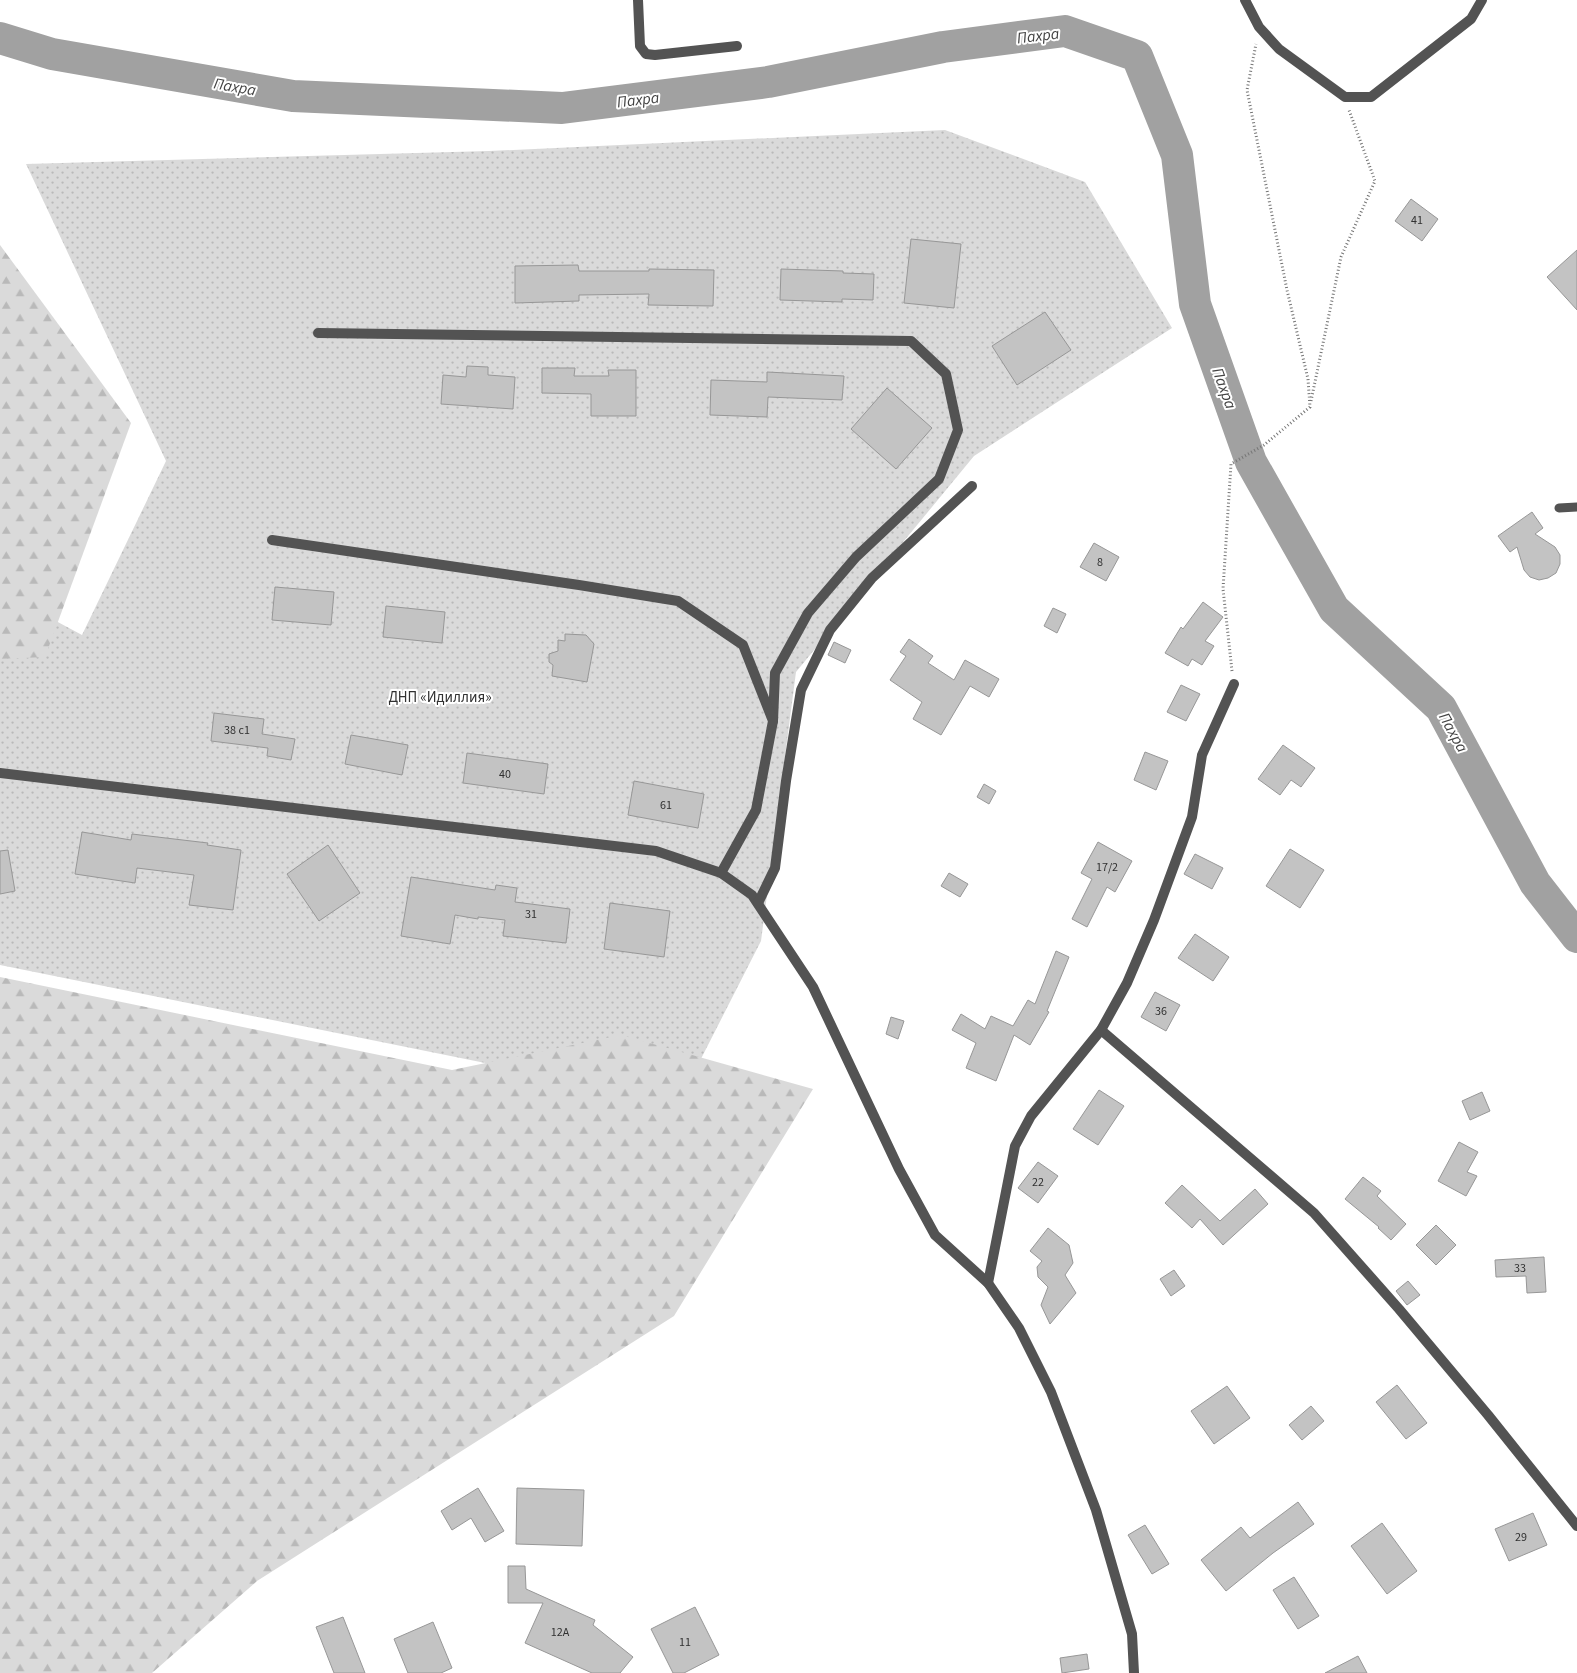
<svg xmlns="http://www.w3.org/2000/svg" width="1577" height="1673" viewBox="0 0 1577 1673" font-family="'Source Sans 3',sans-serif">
  <defs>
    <pattern id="green-dots" width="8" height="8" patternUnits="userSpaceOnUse" patternTransform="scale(1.25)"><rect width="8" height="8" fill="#dadada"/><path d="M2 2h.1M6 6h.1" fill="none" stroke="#b9b9b9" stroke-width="1.8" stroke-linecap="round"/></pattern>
    <pattern id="forest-firs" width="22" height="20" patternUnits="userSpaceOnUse" patternTransform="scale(1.25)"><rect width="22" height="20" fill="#dadada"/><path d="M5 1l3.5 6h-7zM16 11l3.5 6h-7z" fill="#b9b9b9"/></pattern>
  </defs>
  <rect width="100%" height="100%" fill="#fff"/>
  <polygon fill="url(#green-dots)" points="945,130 1085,182 1172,328 974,456 796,672 761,941 679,1102 0,965 0,591 82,635 166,461 26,164 489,151"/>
  <g fill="url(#forest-firs)">
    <polygon points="0,245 131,423 45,657 0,659"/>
    <polygon points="0,977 452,1070 621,1035 813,1089 674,1316 257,1581 152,1673 0,1673"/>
  </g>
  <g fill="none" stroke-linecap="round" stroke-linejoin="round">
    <polyline stroke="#a1a1a1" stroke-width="32" points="0,38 52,54 293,96 562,108 768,82 943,47 1065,31 1137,56 1177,155 1195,304 1251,462 1334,609 1441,708 1535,883 1577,937"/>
  </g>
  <g fill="#c3c3c3" stroke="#979797">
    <polygon points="1411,199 1438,219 1422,241 1395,221"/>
    <polygon points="911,239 961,244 954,308 904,303"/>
    <polygon points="1577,250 1577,310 1547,277"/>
    <polygon points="578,265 579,271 649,271 649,269 714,270 713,306 648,305 649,294 579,295 579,301 515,303 515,266"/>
    <polygon points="781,269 843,271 843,273 874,274 873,300 842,299 842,302 780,300"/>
    <polygon points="1045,312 1071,350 1017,385 992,346"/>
    <polygon points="467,366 488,367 488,375 515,377 513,409 441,404 443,375 466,377"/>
    <polygon points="542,368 575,368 574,376 609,376 608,370 636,370 636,416 591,416 591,394 542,393"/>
    <polygon points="767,372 844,376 842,400 768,397 767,417 710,415 711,380 767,382"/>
    <polygon points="887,388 932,428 896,469 851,429"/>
    <polygon points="1532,512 1543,528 1535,534 1555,547 1560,555 1560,564 1556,573 1548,578 1539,580 1530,577 1524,570 1517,547 1510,552 1498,536"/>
    <polygon points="1094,543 1119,557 1106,581 1080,567"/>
    <polygon points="275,587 334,592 331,625 272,620"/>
    <polygon points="1203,602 1223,617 1205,641 1214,646 1202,665 1192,659 1188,666 1165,653 1181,627 1183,629"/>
    <polygon points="386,606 445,612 442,643 383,637"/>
    <polygon points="1053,608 1066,614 1057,633 1044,626"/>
    <polygon points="565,634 586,635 594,644 587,682 552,676 553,665 549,662 549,654 558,651 558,640 565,641"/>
    <polygon points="909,639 933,656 928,663 954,680 965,660 999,679 989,697 970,686 941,735 913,719 922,702 890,680 906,656 900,652"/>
    <polygon points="834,642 851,650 845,663 828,655"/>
    <polygon points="1181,685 1200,694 1186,721 1167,712"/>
    <polygon points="214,713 264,719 262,734 295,739 291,760 267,756 268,748 211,741"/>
    <polygon points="351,735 408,745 402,775 345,764"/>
    <polygon points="1283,745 1315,768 1301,787 1291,780 1280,795 1258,779"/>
    <polygon points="1145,752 1168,761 1156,790 1134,780"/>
    <polygon points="467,753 548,764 544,794 463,783"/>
    <polygon points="634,781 704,794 698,828 628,815"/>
    <polygon points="984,784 996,791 989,804 977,797"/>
    <polygon points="82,832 131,840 132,834 208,843 207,845 241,850 233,910 189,905 194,875 137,868 135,883 75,874"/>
    <polygon points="1098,842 1132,861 1115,892 1107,887 1087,927 1072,919 1092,879 1081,873"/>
    <polygon points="328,845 360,893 319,921 287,874"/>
    <polygon points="1290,849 1324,870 1300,908 1266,886"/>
    <polygon points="8,850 15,891 0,894 0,851"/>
    <polygon points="1195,854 1223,868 1212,889 1184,874"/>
    <polygon points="949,873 968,884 960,897 941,886"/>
    <polygon points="411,877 495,890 496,885 517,888 515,902 570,909 566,943 503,936 505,920 478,917 478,919 455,915 450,944 401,936"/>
    <polygon points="610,903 670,911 664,957 604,949"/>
    <polygon points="1195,934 1229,957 1213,981 1178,958"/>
    <polygon points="1056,951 1069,957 1047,1011 1049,1012 1030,1045 1014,1035 996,1081 966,1068 976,1043 952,1030 961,1014 985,1029 991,1016 1013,1026 1028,1000 1035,1004"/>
    <polygon points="1155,992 1180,1005 1166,1031 1141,1017"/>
    <polygon points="891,1017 904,1021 898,1039 886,1034"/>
    <polygon points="1099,1090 1124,1106 1098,1145 1073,1129"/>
    <polygon points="1482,1092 1490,1111 1470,1120 1462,1101"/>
    <polygon points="1459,1142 1478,1152 1467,1172 1477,1176 1466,1196 1438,1181"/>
    <polygon points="1038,1162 1058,1176 1038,1203 1018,1188"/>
    <polygon points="1363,1177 1381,1191 1377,1196 1406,1224 1391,1240 1378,1228 1379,1227 1345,1199"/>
    <polygon points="1182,1185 1220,1221 1255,1189 1268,1204 1223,1245 1200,1219 1192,1228 1165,1203"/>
    <polygon points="1436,1225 1456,1245 1436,1265 1416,1245"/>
    <polygon points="1048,1228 1069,1245 1073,1263 1065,1275 1076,1293 1050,1324 1041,1305 1048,1287 1038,1277 1037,1267 1042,1261 1030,1251"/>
    <polygon points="1544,1257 1546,1292 1527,1293 1526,1276 1496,1277 1495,1260"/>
    <polygon points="1174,1270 1185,1286 1171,1296 1160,1279"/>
    <polygon points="1408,1281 1420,1295 1407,1305 1396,1291"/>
    <polygon points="1397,1385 1427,1423 1406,1439 1376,1402"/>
    <polygon points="1227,1386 1250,1418 1214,1444 1191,1411"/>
    <polygon points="1311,1406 1324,1421 1302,1440 1289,1425"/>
    <polygon points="478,1488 504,1531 485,1542 471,1518 452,1530 441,1511"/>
    <polygon points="517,1488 584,1490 582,1546 516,1544"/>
    <polygon points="1298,1502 1314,1524 1273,1553 1226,1591 1201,1560 1241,1527 1250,1538"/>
    <polygon points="1533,1513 1547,1545 1509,1561 1495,1529"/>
    <polygon points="1382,1523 1417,1571 1387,1594 1351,1546"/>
    <polygon points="1145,1525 1169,1564 1152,1574 1128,1535"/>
    <polygon points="508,1566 525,1566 526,1589 595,1620 593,1625 633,1657 620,1673 592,1673 525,1643 543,1603 508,1603"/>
    <polygon points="1294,1577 1319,1616 1298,1629 1273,1590"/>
    <polygon points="695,1607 719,1655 684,1673 673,1673 651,1629"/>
    <polygon points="343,1617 365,1673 334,1673 316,1627"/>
    <polygon points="433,1622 452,1668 441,1673 408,1673 394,1639"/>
    <polygon points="1087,1654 1089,1669 1062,1673 1060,1658"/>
    <polygon points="1358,1656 1367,1673 1325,1673"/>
  </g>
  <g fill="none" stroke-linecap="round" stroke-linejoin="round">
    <g stroke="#757575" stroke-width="3" stroke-dasharray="1 2.5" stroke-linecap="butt">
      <polyline points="1311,401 1341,257 1375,181 1349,110"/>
      <polyline points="1232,671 1223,589 1231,464 1264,445 1310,407 1308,379 1287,290 1247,90 1256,44"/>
    </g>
    <polyline stroke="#535353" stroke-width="9" points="1559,508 1577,507"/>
    <g stroke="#535353" stroke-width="10">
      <polyline points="638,0 640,46 646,54 655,55 737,46"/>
      <polyline points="1245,0 1259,27 1279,49 1345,97 1371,97 1471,19 1482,0"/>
      <polyline points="318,333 911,341 946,374 958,430 939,479 856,557 808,613 775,673 773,721"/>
      <polyline points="272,540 579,585 678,601 743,645 773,721 756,810 721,873"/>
      <polyline points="0,773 656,851 721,873 752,895 813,987 899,1169 935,1235 988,1283 1019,1328 1051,1392 1096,1510 1132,1634 1134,1673"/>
      <polyline points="758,903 775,868 786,781 801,690 830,630 872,578 972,486"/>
      <polyline points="1101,1030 1314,1213 1399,1309 1488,1415 1577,1526"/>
      <polyline points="988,1283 1015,1146 1031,1116 1101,1030 1127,983 1154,920 1192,817 1202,755 1234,684"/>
    </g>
  </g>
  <g text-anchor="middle" stroke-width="4" stroke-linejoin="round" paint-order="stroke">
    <g font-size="12" fill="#313131">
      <text x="1417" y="224">41</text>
      <text x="1100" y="566">8</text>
      <text x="237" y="734">38 с1</text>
      <text x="505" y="778">40</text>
      <text x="666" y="809">61</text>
      <text x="1107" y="871">17/2</text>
      <text x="531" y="918">31</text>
      <text x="1161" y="1015">36</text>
      <text x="1038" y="1186">22</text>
      <text x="1520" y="1272">33</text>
      <text x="1521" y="1541">29</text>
      <text x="560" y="1636">12А</text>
      <text x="685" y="1646">11</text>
    </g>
    <g font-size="15" fill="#313131" stroke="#fff">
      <text x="440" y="702">ДНП «Идиллия»</text>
    </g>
    <g font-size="16" font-style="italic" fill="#424242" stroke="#fff">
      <text transform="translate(1038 35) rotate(-7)" y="6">Пахра</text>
      <text transform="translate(235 86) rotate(10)" y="6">Пахра</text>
      <text transform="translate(638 99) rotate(-7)" y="6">Пахра</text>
      <text transform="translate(1225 388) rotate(70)" y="6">Пахра</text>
      <text transform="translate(1454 732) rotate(61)" y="6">Пахра</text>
    </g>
  </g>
</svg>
